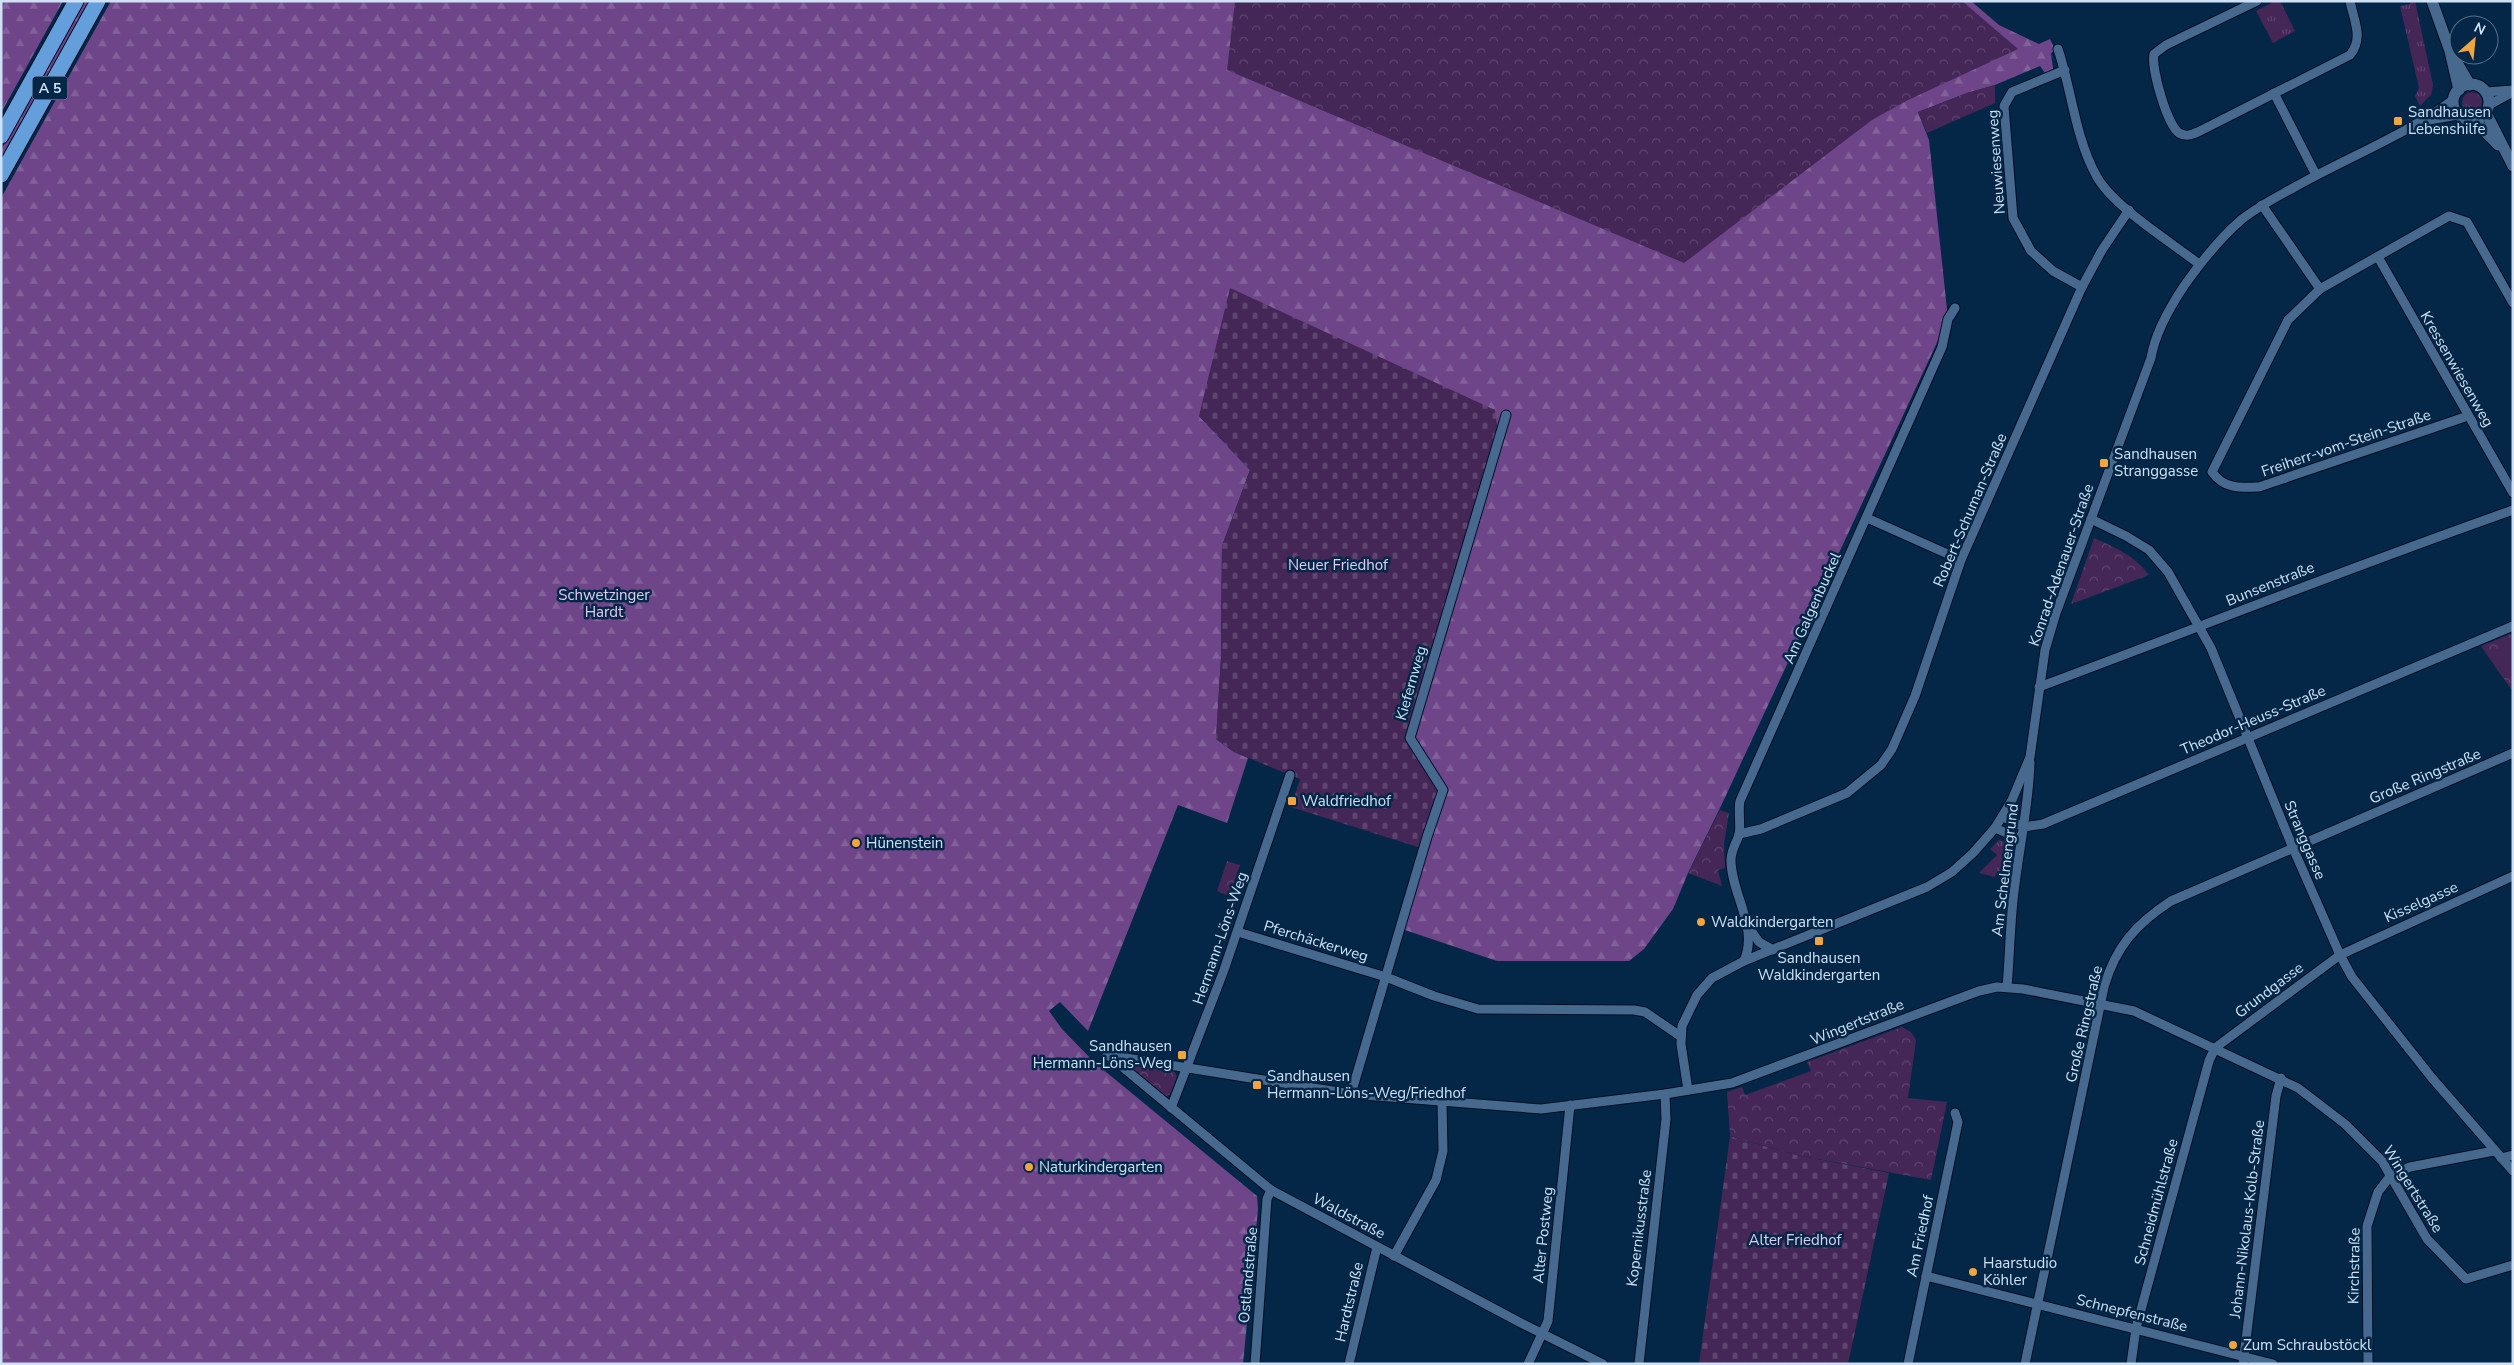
<svg xmlns="http://www.w3.org/2000/svg" width="2514" height="1365" viewBox="0 0 2514 1365" font-family="'Nunito Sans',sans-serif">
  <defs>
    <pattern id="grass-tufts" width="24" height="20" patternUnits="userSpaceOnUse" patternTransform="scale(1.25)"><rect width="24" height="20" fill="#442657"/><path d="M3 7l-1-3M5 7V3M7 7l1-3M15 17l-1-3M17 17v-4M19 17l1-3" fill="none" stroke="#5e4570"/></pattern>
    <pattern id="forest-firs" width="22" height="20" patternUnits="userSpaceOnUse" patternTransform="scale(1.25)"><rect width="22" height="20" fill="#6e4588"/><path d="M5 1l3.5 6h-7zM16 11l3.5 6h-7z" fill="#826099"/></pattern>
    <pattern id="cemetery-stones" width="16" height="16" patternUnits="userSpaceOnUse" patternTransform="scale(1.25)"><rect width="16" height="16" fill="#442657"/><path d="M2 7V4a2 2 0 0 1 4 0v3zM10 15v-3a2 2 0 0 1 4 0v3z" fill="#5e4570"/></pattern>
    <pattern id="park-crowns" width="20" height="18" patternUnits="userSpaceOnUse" patternTransform="scale(1.25)"><rect width="20" height="18" fill="#442657"/><path d="M2 6a3 3 0 1 1 6 0M12 15a3 3 0 1 1 6 0" fill="none" stroke="#5e4570"/></pattern>
  </defs>
  <rect width="100%" height="100%" fill="#052747"/>
  <g fill="url(#grass-tufts)">
    <polygon points="2275,1 2280,1 2295,31 2273,43 2256,11"/>
    <polygon points="2410,1 2415,1 2433,85 2431,95 2420,106 2415,96 2419,88 2400,6 2410,4"/>
    <circle cx="2472" cy="102" r="10"/>
    <path d="M 1999,840 C 2007,842 2011,845 2010,853 L 2003,852 L 2000,875 L 1996,874 L 1995,877 L 1979,873 L 1997,855 L 1990,849 Z"/>
  </g>
  <g fill="url(#forest-firs)">
    <polygon points="1,1 63,1 1,113"/>
    <polygon points="84,1 90,1 1,161 1,150"/>
    <polygon points="111,1 1971,1 1999,25 2039,44 2050,39 2055,50 2051,53 2053,69 2045,73 2040,66 1995,85 1967,93 1918,112 1929,140 1948,319 1721,806 1688,873 1673,909 1644,949 1629,961 1497,961 1402,929 1436,807 1408,739 1498,432 1199,416 1250,470 1222,546 1221,658 1216,739 1234,752 1248,758 1227,823 1178,805 1088,1031 1060,1002 1049,1011 1062,1029 1095,1063 1257,1196 1258,1209 1243,1364 1,1364 1,198"/>
  </g>
  <g fill="url(#cemetery-stones)">
    <polygon points="1230,288 1495,410 1498,432 1408,738 1442,789 1424,849 1291,807 1300,779 1234,752 1216,739 1221,658 1222,546 1250,470 1199,416"/>
    <polygon points="1730,1136 1796,1155 1889,1173 1848,1364 1699,1364"/>
  </g>
  <g fill="url(#park-crowns)">
    <polygon points="1235,1 1962,1 2018,49 1906,101 1872,120 1684,263 1227,70"/>
    <polygon points="1995,85 1995,103 1927,133 1918,112 1967,93"/>
    <path d="M 2094,538 C 2115,547 2135,556 2149,575 L 2071,604 Z"/>
    <polygon points="2513,633 2513,688 2511,689 2481,646"/>
    <polygon points="1720,810 1729,813 1724,844 1725,868 1718,870 1722,886 1688,873"/>
    <polygon points="1227,861 1240,865 1229,896 1217,891"/>
    <polygon points="1902,1027 1911,1032 1916,1040 1908,1098 1947,1102 1931,1180 1796,1155 1730,1136 1727,1092 1742,1087 1745,1095 1811,1071 1807,1062"/>
    <polygon points="1121,1061 1173,1070 1177,1076 1171,1094 1164,1097"/>
  </g>
  <polygon fill="#442657" points="2513,643 2513,675 2503,678 2486,653"/>
  <g fill="none" stroke-linecap="round" stroke-linejoin="round">
    <defs>
      <g id="street">
        <path d="M 2257,1 L 2166,45 L 2154,54 C 2151,68 2167,125 2179,133 C 2186,137 2191,135 2198,132 L 2350,55 C 2364,38 2354,21 2350,1"/>
        <path d="M 2058,49 C 2072,91 2075,138 2097,177 C 2114,207 2171,242 2199,264"/>
        <polyline points="2065,70 2012,92 2004,106 2013,218 2031,251 2053,271 2082,287"/>
        <polyline points="2486,92 2513,90"/>
        <polyline points="2274,93 2316,175"/>
        <polyline points="2489,105 2513,92"/>
        <polyline points="2429,120 2458,115"/>
        <path d="M 2262,205 L 2320,289 L 2288,320 L 2212,472 C 2224,489 2240,488 2259,487 L 2468,416"/>
        <polyline points="2378,257 2513,493"/>
        <polyline points="2320,289 2449,216 2467,222 2513,303"/>
        <polyline points="1867,518 1961,560"/>
        <polyline points="2091,519 2126,536 2149,550 2168,572 2211,648 2293,848 2340,955 2352,977 2432,1078 2513,1171"/>
        <path d="M 2039,687 C 2197,628 2354,566 2513,510"/>
        <polyline points="2003,817 2024,827 2043,824 2513,626"/>
        <polyline points="1995,828 2020,839"/>
        <polyline points="1739,834 1761,829 1847,793 1881,765 1892,749 1915,696 1961,560 2082,287 2102,250 2129,210"/>
        <polyline points="1748,926 1759,942 1773,950"/>
        <polyline points="1238,932 1386,977 1434,996 1478,1009 1634,1010 1645,1012 1680,1036"/>
        <path d="M 1744,961 C 1759,927 1731,894 1731,860 C 1731,850 1736,844 1739,835 C 1741,827 1738,810 1740,801 L 1942,347 L 1948,319 L 1955,308"/>
        <path d="M 2007,987 C 2010,953 2010,918 2015,884 C 2020,843 2029,803 2030,762"/>
        <polyline points="1107,1055 1351,1094 1541,1109 1665,1094 1732,1083 1979,991 1997,987 2023,989 2134,1011 2298,1088 2345,1124 2382,1161 2427,1239 2466,1279 2513,1265"/>
        <polyline points="1108,1055 1271,1190 1521,1323 1603,1364"/>
        <path d="M 1688,1090 L 1681,1044 L 1682,1026 L 1697,995 L 1712,978 L 1744,961 L 1927,887 L 1952,872 L 1973,853 L 1995,828 L 2012,800 L 2030,757 L 2045,650 L 2056,613 L 2151,358 C 2155,333 2170,307 2184,286 C 2201,262 2219,239 2241,220 C 2257,207 2275,198 2293,188 C 2346,158 2404,136 2453,100"/>
        <polyline points="1351,1094 1427,837 1443,790 1410,738 1506,415"/>
        <polyline points="1171,1108 1224,970 1290,775"/>
        <polyline points="2501,1158 2513,1155"/>
        <polyline points="1394,1256 1436,1180 1443,1151 1442,1102"/>
        <polyline points="1926,1276 2273,1364"/>
        <polyline points="1255,1364 1267,1199 1271,1190"/>
        <polyline points="1349,1364 1377,1247"/>
        <polyline points="1528,1364 1548,1321 1570,1105"/>
        <polyline points="1639,1364 1666,1119 1665,1094"/>
        <polyline points="1908,1364 1958,1122 1955,1113"/>
        <path d="M 2025,1364 L 2104,987 C 2116,946 2136,924 2171,901 L 2513,753"/>
        <polyline points="2131,1364 2136,1328 2209,1061 2215,1048 2340,955 2513,876"/>
        <polyline points="2243,1364 2276,1096 2281,1078"/>
        <polyline points="2368,1364 2367,1226 2378,1192 2391,1175 2410,1167 2494,1151"/>
      </g>
      <g id="secondary">
        <polyline points="2432,1 2450,51 2459,90"/>
        <polyline points="2453,56 2470,85"/>
        <circle cx="2471" cy="102" r="18"/>
        <polyline points="2486,113 2513,166"/>
        <polyline points="2474,120 2498,145"/>
      </g>
      <g id="highway">
        <polyline points="1,136 76,1"/>
        <polyline points="1,175 98,1"/>
      </g>
    </defs>
    <use href="#street" stroke="#000f27" stroke-width="11"/>
    <use href="#secondary" stroke="#000f27" stroke-width="13"/>
    <use href="#highway" stroke="#000f27" stroke-width="17"/>
    <use href="#street" stroke="#47698e" stroke-width="9"/>
    <use href="#secondary" stroke="#47698e" stroke-width="11"/>
    <use href="#highway" stroke="#659fdb" stroke-width="15"/>
  </g>
  <g fill="#f0a63f" stroke="#052747" stroke-width="2">
    <rect x="2393" y="116" width="10" height="10" rx="2.5"/>
    <rect x="2099" y="458" width="10" height="10" rx="2.5"/>
    <rect x="1287" y="796" width="10" height="10" rx="2.5"/>
    <circle cx="856" cy="843" r="5"/>
    <circle cx="1701" cy="922" r="5"/>
    <rect x="1814" y="936" width="10" height="10" rx="2.5"/>
    <rect x="1177" y="1050" width="10" height="10" rx="2.5"/>
    <rect x="1252" y="1080" width="10" height="10" rx="2.5"/>
    <circle cx="1029" cy="1167" r="5"/>
    <circle cx="1973" cy="1272" r="5"/>
    <circle cx="2233" cy="1345" r="5"/>
  </g>
  <g text-anchor="middle" stroke-width="5" stroke-linejoin="round" paint-order="stroke">
    <rect fill="#052747" stroke="#92a9c2" stroke-width="1" x="32.5" y="76.5" width="35" height="23" rx="4"/>
    <g font-size="14" font-weight="bold" fill="#cee1f6">
      <text x="50" y="93">A 5</text>
    </g>
    <g font-size="15" fill="#cee1f6" stroke="#052747" text-anchor="start">
      <text x="2408" y="117">Sandhausen<tspan x="2408" dy="17">Lebenshilfe</tspan></text>
      <text x="2114" y="459">Sandhausen<tspan x="2114" dy="17">Stranggasse</tspan></text>
      <text x="1302" y="806">Waldfriedhof</text>
      <text x="866" y="848">Hünenstein</text>
      <text x="1711" y="927">Waldkindergarten</text>
      <text x="1819" y="963" text-anchor="middle">Sandhausen<tspan x="1819" dy="17">Waldkindergarten</tspan></text>
      <text x="1172" y="1051" text-anchor="end">Sandhausen<tspan x="1172" dy="17">Hermann-Löns-Weg</tspan></text>
      <text x="1267" y="1081">Sandhausen<tspan x="1267" dy="17">Hermann-Löns-Weg/Friedhof</tspan></text>
      <text x="1039" y="1172">Naturkindergarten</text>
      <text x="1983" y="1268">Haarstudio<tspan x="1983" dy="17">Köhler</tspan></text>
      <text x="2243" y="1350">Zum Schraubstöckl</text>
    </g>
    <g font-size="15" fill="#cee1f6" stroke="#052747">
      <text transform="translate(1996 162) rotate(-94)" y="5">Neuwiesenweg</text>
      <text transform="translate(2457 369) rotate(60)" y="5">Kressenwiesenweg</text>
      <text transform="translate(2346 443) rotate(-19)" y="5">Freiherr-vom-Stein-Straße</text>
      <text transform="translate(1970 510) rotate(-67)" y="5">Robert-Schuman-Straße</text>
      <text transform="translate(2061 565) rotate(-71)" y="5">Konrad-Adenauer-Straße</text>
      <text transform="translate(2270 584) rotate(-22)" y="5">Bunsenstraße</text>
      <text transform="translate(1812 608) rotate(-66)" y="5">Am Galgenbuckel</text>
      <text transform="translate(1411 683) rotate(-74)" y="5">Kiefernweg</text>
      <text transform="translate(2253 720) rotate(-23)" y="5">Theodor-Heuss-Straße</text>
      <text transform="translate(2425 776) rotate(-23)" y="5">Große Ringstraße</text>
      <text transform="translate(2305 840) rotate(67)" y="5">Stranggasse</text>
      <text transform="translate(2005 870) rotate(-83)" y="5">Am Schelmengrund</text>
      <text transform="translate(2421 902) rotate(-24)" y="5">Kisselgasse</text>
      <text transform="translate(1220 938) rotate(-71)" y="5">Hermann-Löns-Weg</text>
      <text transform="translate(1316 941) rotate(17)" y="5">Pferchäckerweg</text>
      <text transform="translate(2269 990) rotate(-37)" y="5">Grundgasse</text>
      <text transform="translate(1857 1022) rotate(-22)" y="5">Wingertstraße</text>
      <text transform="translate(2084 1024) rotate(-77)" y="5">Große Ringstraße</text>
      <text transform="translate(2413 1189) rotate(58)" y="5">Wingertstraße</text>
      <text transform="translate(2156 1202) rotate(-75)" y="5">Schneidmühlstraße</text>
      <text transform="translate(1349 1216) rotate(28)" y="5">Waldstraße</text>
      <text transform="translate(2247 1219) rotate(-83)" y="5">Johann-Nikolaus-Kolb-Straße</text>
      <text transform="translate(1639 1228) rotate(-83)" y="5">Kopernikusstraße</text>
      <text transform="translate(1543 1235) rotate(-84)" y="5">Alter Postweg</text>
      <text transform="translate(1920 1236) rotate(-78)" y="5">Am Friedhof</text>
      <text transform="translate(2354 1266) rotate(-89)" y="5">Kirchstraße</text>
      <text transform="translate(1248 1275) rotate(-85)" y="5">Ostlandstraße</text>
      <text transform="translate(1349 1302) rotate(-77)" y="5">Hardtstraße</text>
      <text transform="translate(2132 1313) rotate(14)" y="5">Schnepfenstraße</text>
    </g>
    <g font-size="15" fill="#e3ccf3" stroke="#052747">
      <text x="1338" y="570">Neuer Friedhof</text>
      <text x="604" y="600">Schwetzinger<tspan x="604" dy="17">Hardt</tspan></text>
      <text x="1795" y="1245">Alter Friedhof</text>
    </g>
  </g>
  <rect width="2514" height="1365" fill="none" stroke="#cee1f6" stroke-width="5"/>
  <g transform="translate(2474 40) rotate(27)"><circle r="24" fill="#052747" stroke="#55718d"/>
  <path d="M0-4L9 19L0 12L-9 19Z" fill="#f0a63f"/>
  <text y="-8" font-size="14" font-weight="bold" text-anchor="middle" fill="#cee1f6">N</text>
  </g>
</svg>
